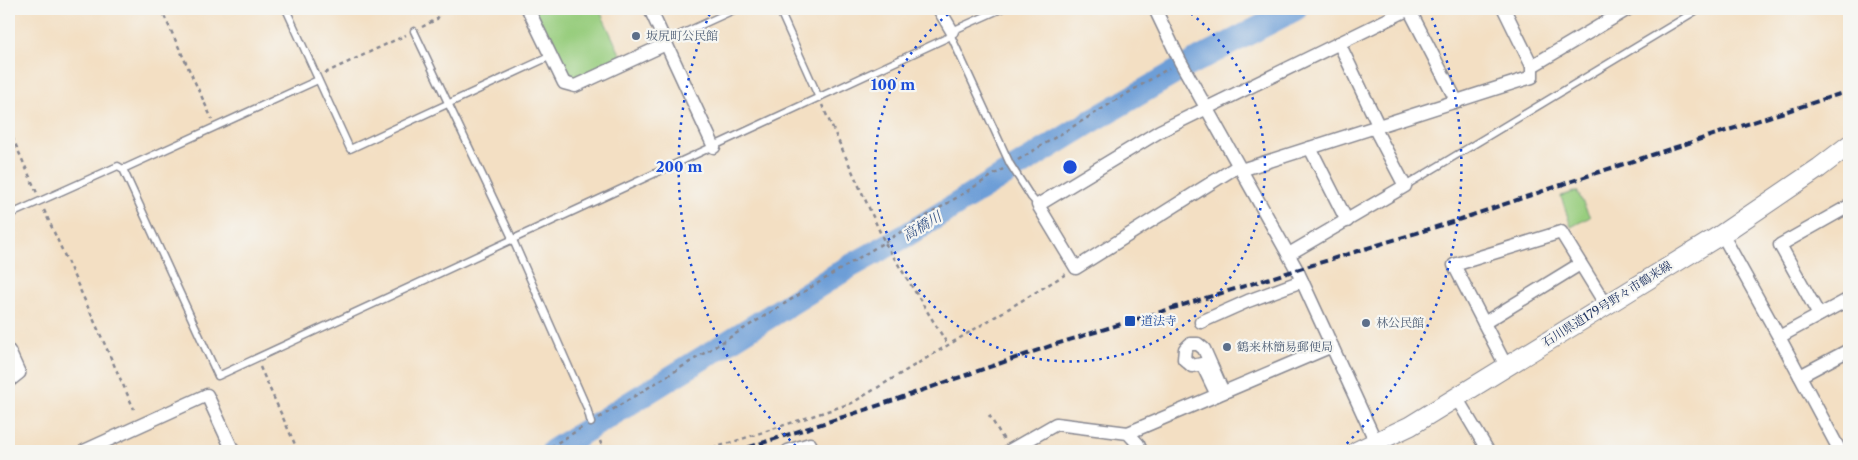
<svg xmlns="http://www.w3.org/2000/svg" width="1858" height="460" viewBox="0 0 1858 460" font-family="'Libre Caslon Text','Noto Serif JP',serif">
  <rect width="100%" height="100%" fill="#f6f6f2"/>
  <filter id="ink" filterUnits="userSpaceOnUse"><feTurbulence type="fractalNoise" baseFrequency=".02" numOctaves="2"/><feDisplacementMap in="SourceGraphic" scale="10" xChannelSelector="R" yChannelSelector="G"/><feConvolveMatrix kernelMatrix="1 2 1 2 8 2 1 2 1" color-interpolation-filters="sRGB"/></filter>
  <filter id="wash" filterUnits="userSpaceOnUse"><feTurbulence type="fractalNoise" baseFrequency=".0096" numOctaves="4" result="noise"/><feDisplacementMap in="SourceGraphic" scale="20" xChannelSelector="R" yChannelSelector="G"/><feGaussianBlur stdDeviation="1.12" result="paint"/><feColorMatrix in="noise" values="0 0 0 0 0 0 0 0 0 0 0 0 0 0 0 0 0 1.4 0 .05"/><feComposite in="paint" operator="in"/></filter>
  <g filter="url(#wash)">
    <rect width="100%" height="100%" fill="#f3dfc3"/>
    <g fill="#98cd7e" stroke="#5a7e6e">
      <polygon points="534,9 599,9 622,58 575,80 566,78"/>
      <polygon points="1577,191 1590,217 1571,227 1561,196"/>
    </g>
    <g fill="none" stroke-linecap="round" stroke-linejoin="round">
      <polyline stroke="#6d9ed7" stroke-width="24" points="553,451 849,267 905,236 1090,122 1190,64 1295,9"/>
    </g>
  </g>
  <g filter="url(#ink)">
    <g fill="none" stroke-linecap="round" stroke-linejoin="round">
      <defs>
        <g id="service">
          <polyline points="286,9 350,149 551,56"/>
          <polyline points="779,9 819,98"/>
          <polyline points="414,31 513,240 587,408 591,423"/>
          <polyline points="951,36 1010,164 1031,197 1038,205"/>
          <polyline points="666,41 736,9"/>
          <polyline points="123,169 218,376 951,36 952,31 1001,9"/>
          <polyline points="1405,186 1699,9"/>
          <polyline points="9,215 118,166 123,169 318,80"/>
        </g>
        <g id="minor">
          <polyline points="528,9 564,83 575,86 666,44"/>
          <polyline points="650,9 714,147"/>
          <polyline points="939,9 952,31"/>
          <polyline points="1155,9 1180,61 1297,270 1380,451"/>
          <polyline points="1409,9 1457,102"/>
          <polyline points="1339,43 1379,127"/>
          <polyline points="1532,66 1628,9"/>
          <polyline points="1310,148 1347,221"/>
          <polyline points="1238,166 1076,268 1038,205 1160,131 1409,9"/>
          <polyline points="1241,170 1532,77 1532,66 1504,9"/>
          <polyline points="1722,234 1779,337 1840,451"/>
          <polyline points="1289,254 1405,186 1375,129"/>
          <polyline points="1819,315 1780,245 1849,206"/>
          <polyline points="1201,322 1248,301 1302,281"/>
          <polyline points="1484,323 1580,264"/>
          <polyline points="1779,337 1849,299"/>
          <polyline points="9,351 19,373 9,381"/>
          <polyline points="1506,366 1454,265 1561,232 1606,305"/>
          <polyline points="1800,376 1849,350"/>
          <polyline points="1217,395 1202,364 1192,366 1184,359 1185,349 1190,344 1198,344 1204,349 1223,392"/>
          <polyline points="1456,397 1488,451"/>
          <polyline points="1128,433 1332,346"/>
          <polyline points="84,451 207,395 233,451"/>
          <polyline points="788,451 810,444 813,451"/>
          <polyline points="1009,451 1056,424 1128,433 1138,444 1141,451"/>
        </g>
        <polyline id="secondary" points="1357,451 1410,426 1722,234 1819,168 1849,145"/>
      </defs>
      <use href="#service" stroke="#878790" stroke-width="9"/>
      <use href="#minor" stroke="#878790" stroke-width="15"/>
      <use href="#secondary" stroke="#878790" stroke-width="21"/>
      <g stroke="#878790" stroke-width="2.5" stroke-dasharray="4 4" stroke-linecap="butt">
        <polyline points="161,9 212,119"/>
        <polyline points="422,27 437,19 443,9"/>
        <polyline points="325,73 406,35"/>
        <polyline points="822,105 885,243 948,345"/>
        <polyline points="9,130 37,193"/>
        <polyline points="1018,160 1169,68"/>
        <polyline points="44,210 134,409"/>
        <polyline points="260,367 298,451"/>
        <polyline points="989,415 1004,440"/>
        <polyline points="599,418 1003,169"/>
        <polyline points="600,441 604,451"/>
        <polyline points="544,451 583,427"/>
        <polyline points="705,451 852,403 1066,274"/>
      </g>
      <use href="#service" stroke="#fff" stroke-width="6"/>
      <use href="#minor" stroke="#fff" stroke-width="12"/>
      <use href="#secondary" stroke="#fff" stroke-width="19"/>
      <polyline stroke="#1b2f5e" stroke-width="4" stroke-dasharray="8 4" stroke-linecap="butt" points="737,451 868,409 1053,345 1452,222 1599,172 1849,91"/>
    </g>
  </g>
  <g fill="none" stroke="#1d4ed8" stroke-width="2.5" stroke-dasharray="2.5 5">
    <path d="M1185 9A195 195 0 1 1 955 9"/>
    <path d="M801 451A391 391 0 0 1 711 11M1429 11A391 391 0 0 1 1339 451"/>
  </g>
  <g fill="#5c6f8a" stroke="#f6f6f2" stroke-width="2">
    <circle cx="636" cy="36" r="5"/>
    <circle cx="1366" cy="323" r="5"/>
    <circle cx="1227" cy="347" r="5"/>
  </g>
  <rect fill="#1a4fb4" stroke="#f6f6f2" stroke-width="2" x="1124" y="315" width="12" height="12" rx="2.5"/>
  <g text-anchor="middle" stroke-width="4.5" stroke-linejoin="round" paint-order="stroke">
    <g font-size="12" fill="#4e5e75" stroke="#f6f6f2" text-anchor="start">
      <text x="646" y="40">坂尻町公民館</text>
      <text x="1376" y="327">林公民館</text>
      <text x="1237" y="351">鶴来林簡易郵便局</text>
    </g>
    <g font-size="12" fill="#1b2f5e" stroke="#f6f6f2">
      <text transform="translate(1607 304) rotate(-32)" y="4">石川県道179号野々市鶴来線</text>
    </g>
    <g font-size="12" fill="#164399" stroke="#f6f6f2" text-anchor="start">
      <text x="1141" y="325">道法寺</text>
    </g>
    <g font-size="14" font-style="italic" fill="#385688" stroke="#f6f6f2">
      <text transform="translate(922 226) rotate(-31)" y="5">高橋川</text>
    </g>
  </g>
  <circle cx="1070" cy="167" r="8" fill="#1d4ed8" stroke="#f6f6f2" stroke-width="2.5"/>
  <g font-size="15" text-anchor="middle" font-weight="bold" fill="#1d4ed8" stroke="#f6f6f2" stroke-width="4.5" stroke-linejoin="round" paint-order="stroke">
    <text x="893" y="90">100 m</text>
    <text x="679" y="172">200 m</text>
  </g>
  <rect width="1858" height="460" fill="none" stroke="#f6f6f2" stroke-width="30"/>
</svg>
